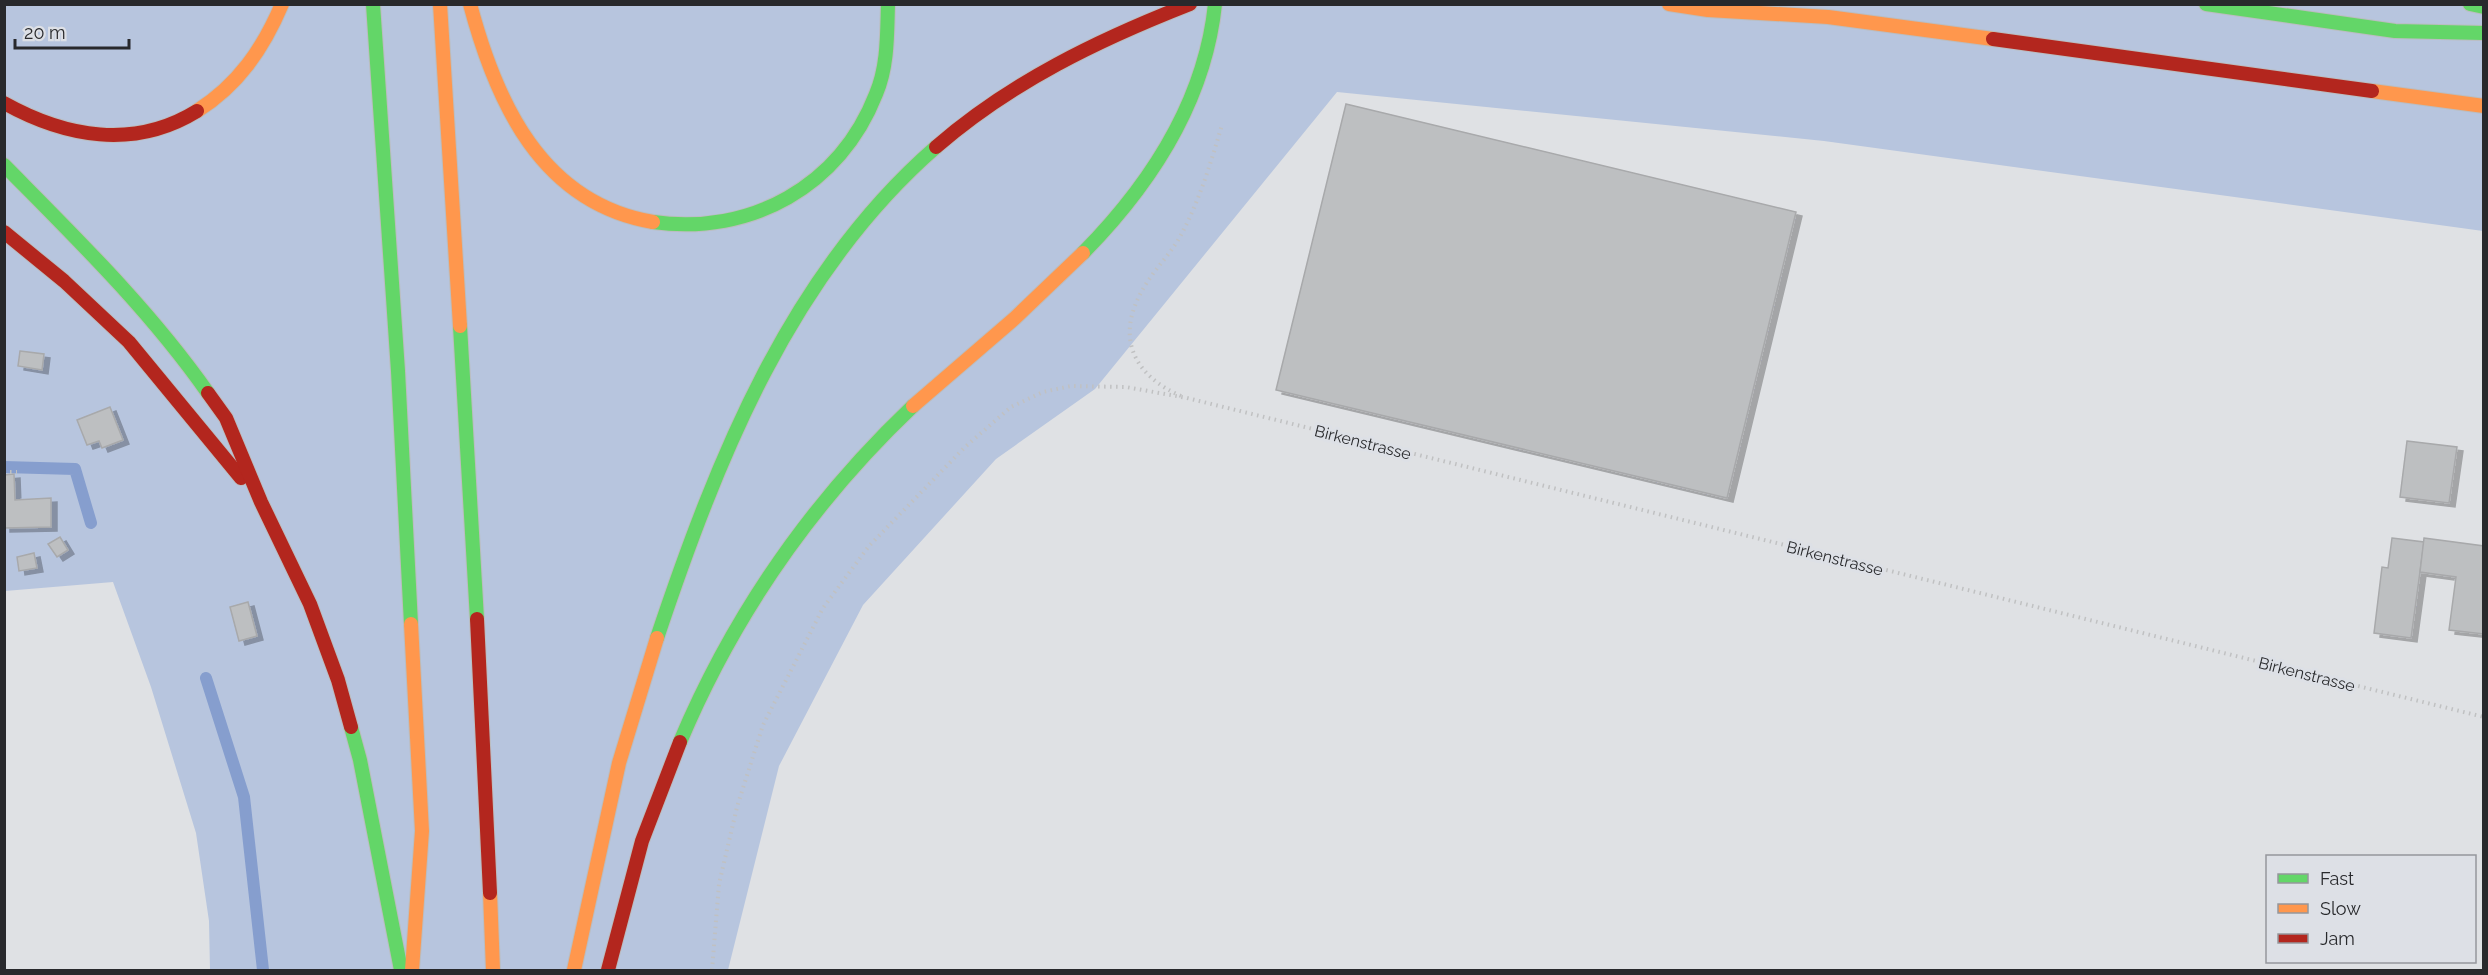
<svg xmlns="http://www.w3.org/2000/svg" width="2488" height="975" viewBox="0 0 2488 975" font-family="Raleway,sans-serif">
  <defs>
    <filter id="shadow"><feDropShadow dx="6" dy="4" stdDeviation="0" flood-color="#0004"/></filter>
  </defs>
  <rect width="100%" height="100%" fill="#dfe1e4"/>
  <polygon fill="#b7c5de" points="5,5 2483,5 2483,231 1824,141 1337,92 1095,389 996,459 863,605 779,766 728,970 210,970 209,921 196,833 151,687 113,582 5,591"/>
  <g fill="none" stroke-linecap="round" stroke-linejoin="round">
    <g stroke="#869ece" stroke-width="12">
      <polyline points="4,467 75,469 91,523"/>
      <polyline points="206,678 244,797 263,970"/>
    </g>
  </g>
  <g fill="#bdbfc1" stroke="#a8a9ab" stroke-width="1.5" filter="url(#shadow)">
    <polygon points="1346,104 1796,212 1727,498 1276,390"/>
    <polygon points="20,351 44,354 42,370 18,366"/>
    <polygon points="110,407 123,440 102,448 99,441 87,445 77,420"/>
    <polygon points="2407,441 2457,447 2449,503 2400,497"/>
    <polygon points="14,474 15,500 51,498 51,527 4,528 4,475"/>
    <polygon points="60,537 68,550 57,557 48,544"/>
    <polygon points="2392,538 2424,542 2411,638 2374,633 2382,567 2388,568"/>
    <polygon points="2424,538 2484,546 2484,634 2449,630 2456,577 2420,572"/>
    <polygon points="34,553 37,568 19,571 17,557"/>
    <polygon points="248,602 257,636 239,641 230,607"/>
  </g>
  <g fill="none" stroke-linecap="round" stroke-linejoin="round">
    <defs>
      <g id="fast">
        <polyline points="373,4 398,371 411,624"/>
        <polyline points="2206,4 2395,31 2484,33"/>
        <polyline points="2470,4 2484,7"/>
        <path d="M 4,165 C 76,238 149,309 208,393"/>
        <path d="M 653,222 C 751,236 840,186 876,94 C 888,66 887,34 888,4"/>
        <path d="M 1083,253 C 1150,185 1205,101 1215,4"/>
        <polyline points="460,326 477,619"/>
        <path d="M 657,638 C 717,459 790,274 936,147"/>
        <polyline points="351,727 360,760 401,970"/>
        <path d="M 680,742 C 734,614 813,501 913,406"/>
      </g>
      <g id="slow">
        <polyline points="440,4 460,326"/>
        <path d="M 470,4 C 496,102 541,203 653,222"/>
        <polyline points="1669,4 1708,10 1828,17 1993,39"/>
        <polyline points="2372,91 2484,106"/>
        <path d="M 197,111 C 238,85 263,49 282,4"/>
        <polyline points="913,406 1015,318 1083,253"/>
        <polyline points="411,624 422,831 412,970"/>
        <polyline points="490,893 493,970"/>
        <polyline points="574,970 619,763 657,638"/>
      </g>
      <g id="jam">
        <polyline points="1993,39 2372,91"/>
        <path d="M 4,103 C 65,137 134,150 197,111"/>
        <path d="M 936,147 C 1011,82 1098,40 1190,4"/>
        <polyline points="4,232 64,281 129,342 241,478"/>
        <polyline points="208,393 226,418 261,502 310,604 338,680 351,727"/>
        <polyline points="477,619 490,893"/>
        <polyline points="608,970 642,841 680,742"/>
      </g>
    </defs>
    <use href="#fast" stroke="#bbbdbf" stroke-width="16"/>
    <use href="#slow" stroke="#bbbdbf" stroke-width="16"/>
    <use href="#jam" stroke="#bbbdbf" stroke-width="16"/>
    <g stroke="#c0c1c2" stroke-width="4" stroke-dasharray="1.5 4.5" stroke-linecap="butt">
      <path d="M 1181,396 C 1133,375 1115,337 1143,289 C 1154,269 1172,253 1182,233 C 1200,199 1211,162 1222,125"/>
      <polyline points="4,472 17,472"/>
      <polyline points="712,970 719,884 737,807 763,725 823,608 869,546 965,447 1011,407 1043,392 1071,386 1126,387 1187,398 2484,717"/>
    </g>
    <use href="#fast" stroke="#63d668" stroke-width="14"/>
    <use href="#slow" stroke="#ff974d" stroke-width="14"/>
    <use href="#jam" stroke="#b3261e" stroke-width="14"/>
  </g>
  <g text-anchor="middle" stroke-width="6" stroke-linejoin="round" paint-order="stroke">
    <g font-size="16" fill="#28292c" stroke="#dde0e6">
      <text transform="translate(1363 442) rotate(14)" y="6">Birkenstrasse</text>
      <text transform="translate(1835 558) rotate(14)" y="6">Birkenstrasse</text>
      <text transform="translate(2307 674) rotate(14)" y="6">Birkenstrasse</text>
    </g>
  </g>
  <rect width="2488" height="975" fill="none" stroke="#28292c" stroke-width="12"/>
  <rect x="2266" y="855" width="210" height="108" fill="#dde0e6" stroke="#95979c" stroke-width="1.5"/>
  <rect x="2278" y="874" width="30" height="9" fill="#63d668" stroke="#95979c" stroke-width="1.5"/>
  <text x="2320" y="885" font-size="18" fill="#28292c">Fast</text>
  <rect x="2278" y="904" width="30" height="9" fill="#ff974d" stroke="#95979c" stroke-width="1.5"/>
  <text x="2320" y="915" font-size="18" fill="#28292c">Slow</text>
  <rect x="2278" y="934" width="30" height="9" fill="#b3261e" stroke="#95979c" stroke-width="1.5"/>
  <text x="2320" y="945" font-size="18" fill="#28292c">Jam</text>
  <path d="M15 39v9h114v-9" fill="none" stroke="#28292c" stroke-width="3"/>
  <text x="24" y="39" font-size="18" fill="#28292c" stroke="#dde0e6" stroke-width="4.5" paint-order="stroke">20 m</text>
</svg>
